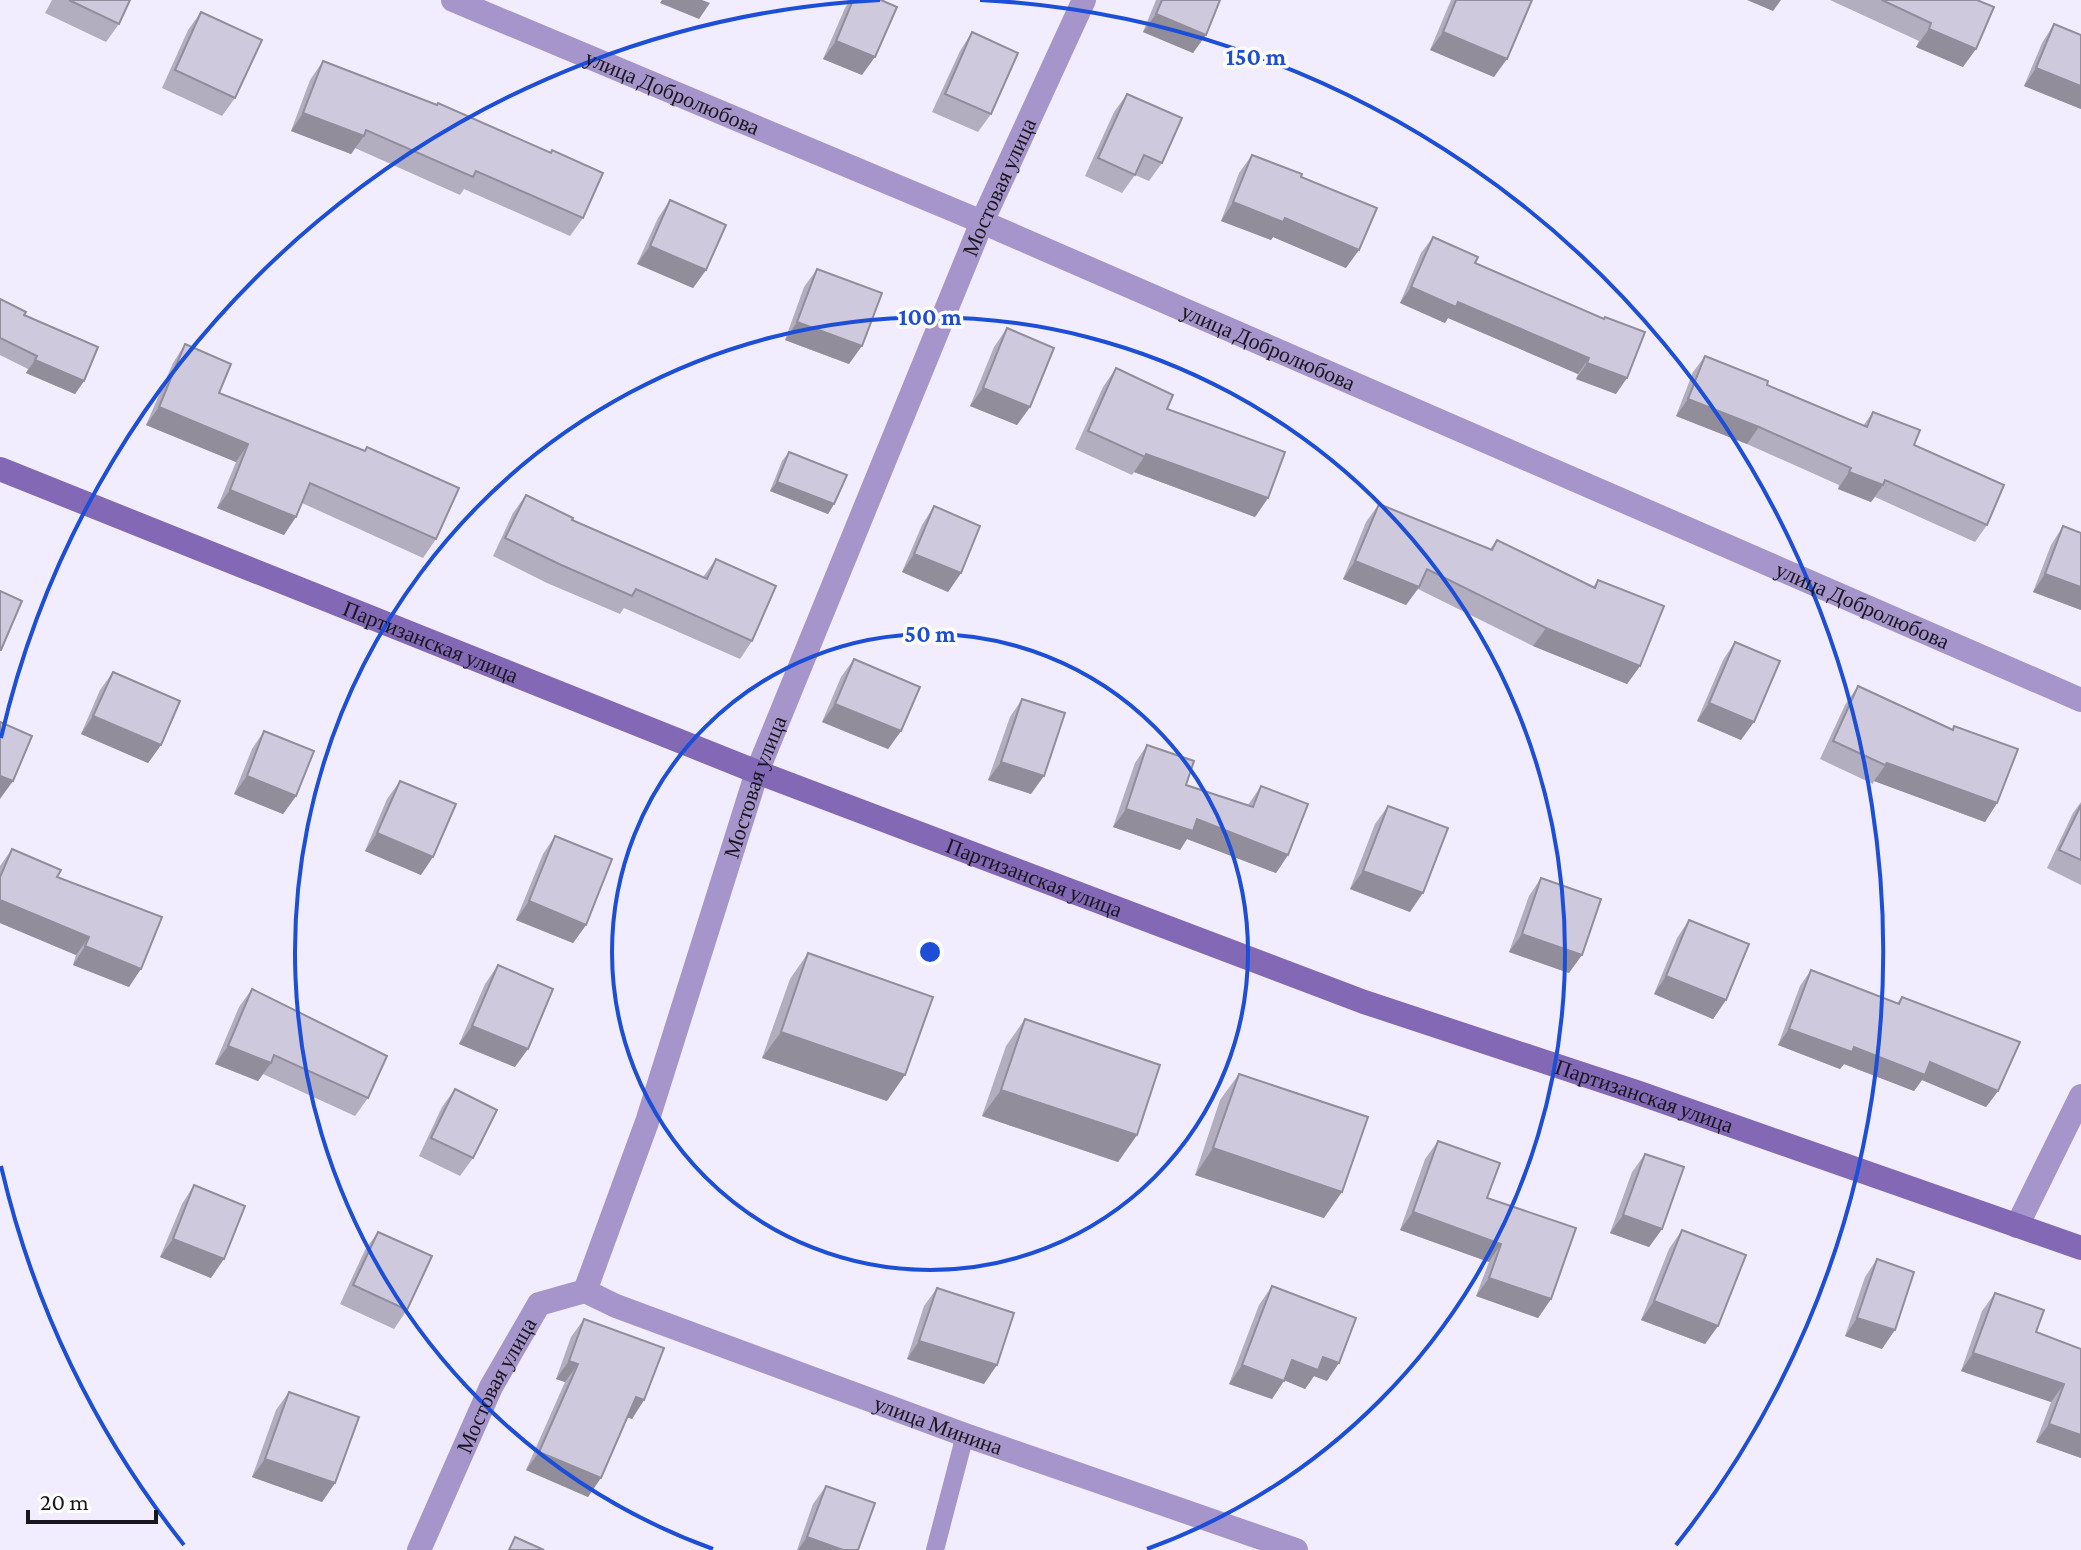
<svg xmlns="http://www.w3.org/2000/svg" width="2081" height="1550" viewBox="0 0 2081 1550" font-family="'Crimson Pro',serif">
  <rect width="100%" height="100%" fill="#f1edfe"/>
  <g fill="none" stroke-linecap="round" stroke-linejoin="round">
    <polyline stroke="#a595ca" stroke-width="18" points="935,1550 965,1435"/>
    <g stroke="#a595ca" stroke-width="24">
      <path id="s1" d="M 453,0 L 982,222 L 2081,700"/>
      <polyline points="2017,1226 2081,1096"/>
      <path id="s2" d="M 585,1291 L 647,1122 L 757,772 L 982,222 L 1084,0"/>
      <path id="s3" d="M 585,1291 L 616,1306 L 965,1435 L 1296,1550"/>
      <path id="s4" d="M 419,1550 L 491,1387 L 539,1304 L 585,1291"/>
    </g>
    <path stroke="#8268b5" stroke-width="24" id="s5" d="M 0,469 L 757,772 L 1364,1002 L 1639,1093 L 2081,1248"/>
  </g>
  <g fill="#b2adbf">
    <polygon points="52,0 130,0 119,24 106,42 45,13"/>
    <polygon points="850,0 881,0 862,75 823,59 845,8"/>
    <polygon points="1156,0 1220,0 1193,53 1143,32"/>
    <polygon points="1451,0 1532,0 1494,77 1430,50"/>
    <polygon points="1830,0 1977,0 1963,67 1916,47 1919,41"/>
    <polygon points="201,12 235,98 222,116 162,88 188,30"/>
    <polygon points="2054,24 2081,35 2081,109 2024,86 2042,43"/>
    <polygon points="972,32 991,114 978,132 932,112 960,51"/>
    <polygon points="323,61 583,218 570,236 464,189 460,195 355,148 351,154 291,131 310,80"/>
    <polygon points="1127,94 1162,163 1149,181 1135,175 1122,193 1085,176 1114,112"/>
    <polygon points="1252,155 1301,177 1346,268 1273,237 1271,240 1221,221 1239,173"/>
    <polygon points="670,200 706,270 693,288 637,264 658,218"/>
    <polygon points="1433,237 1475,263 1604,319 1616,394 1576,379 1578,374 1448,318 1445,323 1400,303 1421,253"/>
    <polygon points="817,269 849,364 785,340 804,287"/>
    <polygon points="0,299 24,315 84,381 75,394 26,373 28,369 0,355"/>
    <polygon points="1007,328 1030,407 1017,425 970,406 994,347"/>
    <polygon points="185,344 219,393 364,451 367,447 436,539 423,558 302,503 284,535 217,508 236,462 146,425 173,363"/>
    <polygon points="1705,356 1767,385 1863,426 1873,412 1914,445 1987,525 1975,542 1875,497 1871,502 1838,489 1839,485 1747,444 1676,416 1693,372"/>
    <polygon points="1116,368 1167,409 1268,498 1255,517 1134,472 1132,475 1075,449 1103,387"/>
    <polygon points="789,452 834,504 828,514 770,491 782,461"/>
    <polygon points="526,495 572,520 703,577 716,559 752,641 740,659 624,608 620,614 547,583 493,556 513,513"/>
    <polygon points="1379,504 1490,549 1497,540 1593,587 1598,580 1640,666 1627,684 1533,646 1418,589 1406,605 1343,579 1366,522"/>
    <polygon points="934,506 961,573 948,592 902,572 922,525"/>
    <polygon points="2063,526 2081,533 2081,610 2033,592 2051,545"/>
    <polygon points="1735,642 1741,740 1697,721 1723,660"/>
    <polygon points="854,659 901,731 888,749 822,722 841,677"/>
    <polygon points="113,672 161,745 148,763 81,734 100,690"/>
    <polygon points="1858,686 1951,730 1954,726 1997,803 1985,822 1874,781 1873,784 1820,759 1845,705"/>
    <polygon points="1022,699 1031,794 988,780 1010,717"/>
    <polygon points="264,731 296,796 283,814 234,794 252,749"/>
    <polygon points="1147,745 1186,785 1248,805 1261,786 1288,855 1276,873 1187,839 1180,850 1113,827 1135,763"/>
    <polygon points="400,781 421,875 365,851 387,799"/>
    <polygon points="2081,802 2081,885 2047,868 2073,813"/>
    <polygon points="1388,806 1410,912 1350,889 1375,824"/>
    <polygon points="555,836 586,925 573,943 516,920 543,854"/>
    <polygon points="12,849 57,877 129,987 73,965 76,955 0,923 0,866"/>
    <polygon points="1541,878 1569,973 1509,952 1529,896"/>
    <polygon points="1689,920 1726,1000 1713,1019 1654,994 1677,938"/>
    <polygon points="808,953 887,1101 762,1058 790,979"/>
    <polygon points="498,965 515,1067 459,1044 485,984"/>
    <polygon points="1811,970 1897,1003 1902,997 1998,1091 1986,1107 1922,1080 1914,1091 1844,1064 1840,1069 1778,1045 1800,986"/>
    <polygon points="252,989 368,1098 355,1116 263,1074 258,1081 215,1064 239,1007"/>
    <polygon points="1025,1019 1137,1135 1118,1162 982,1116 1006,1046"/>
    <polygon points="1239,1074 1324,1218 1195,1175 1220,1100"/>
    <polygon points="455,1089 473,1158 460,1176 419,1156 442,1107"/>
    <polygon points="1438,1141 1487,1198 1551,1299 1538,1318 1476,1296 1489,1262 1400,1230 1425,1159"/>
    <polygon points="1645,1154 1662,1229 1649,1247 1610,1233 1632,1172"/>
    <polygon points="194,1185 211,1278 160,1257 182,1204"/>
    <polygon points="1682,1230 1718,1326 1705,1344 1641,1320 1669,1249"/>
    <polygon points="378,1232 407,1310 394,1329 340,1304 365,1250"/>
    <polygon points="1877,1259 1882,1349 1845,1336 1865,1277"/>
    <polygon points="1272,1286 1327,1381 1314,1376 1305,1389 1284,1380 1272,1399 1229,1384 1259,1305"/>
    <polygon points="937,1288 984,1384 907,1359 924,1306"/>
    <polygon points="1995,1293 2036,1332 2081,1349 2081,1458 2036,1442 2051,1402 1961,1371 1982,1311"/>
    <polygon points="584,1319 644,1400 632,1419 627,1417 588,1497 526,1470 565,1382 556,1379 571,1337"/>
    <polygon points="289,1392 335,1483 322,1502 252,1477 276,1410"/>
    <polygon points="826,1486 858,1550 797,1550 813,1504"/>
  </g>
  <g fill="#918d9b">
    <polygon points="662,0 702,0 710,3 699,19 660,3"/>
    <polygon points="1747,0 1781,0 1773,11"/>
    <polygon points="1156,14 1206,35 1193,53 1143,32"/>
    <polygon points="1929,29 1976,49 1963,67 1916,47"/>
    <polygon points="1443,32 1507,59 1494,77 1430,50"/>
    <polygon points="836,41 875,57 862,75 823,59"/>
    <polygon points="2036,68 2081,86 2081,109 2024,86"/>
    <polygon points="303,113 364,136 351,154 291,131"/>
    <polygon points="1233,202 1285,218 1359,250 1346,268 1273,237 1271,240 1221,221"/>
    <polygon points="650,246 706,270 693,288 637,264"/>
    <polygon points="1411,287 1458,302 1589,358 1578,374 1448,318 1445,323 1400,303"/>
    <polygon points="797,322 862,346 849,364 785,340"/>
    <polygon points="35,360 84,381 75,394 26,373"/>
    <polygon points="1587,363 1627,378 1616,394 1576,379"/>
    <polygon points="983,388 1030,407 1017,425 970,406"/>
    <polygon points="1688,399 1759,427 1747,444 1676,416"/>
    <polygon points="159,407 248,444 236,462 146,425"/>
    <polygon points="1146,454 1268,498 1255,517 1134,472"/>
    <polygon points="1849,472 1883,485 1871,502 1838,489"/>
    <polygon points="777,482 834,504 828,514 770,491"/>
    <polygon points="230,490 296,517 284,535 217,508"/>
    <polygon points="914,554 961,573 948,592 902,572"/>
    <polygon points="1355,561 1419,587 1406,605 1343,579"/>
    <polygon points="2045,574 2081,587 2081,610 2033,592"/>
    <polygon points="1546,628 1640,666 1627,684 1533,646"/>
    <polygon points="1709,703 1754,722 1741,740 1697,721"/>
    <polygon points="835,704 901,731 888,749 822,722"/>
    <polygon points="93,716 161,745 148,763 81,734"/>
    <polygon points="1001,762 1044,776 1031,794 988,780"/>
    <polygon points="1887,763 1997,803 1985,822 1874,781"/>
    <polygon points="0,776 13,781 0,799"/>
    <polygon points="247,776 296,796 283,814 234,794"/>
    <polygon points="1126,809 1197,819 1288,855 1276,873 1187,839 1180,850 1113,827"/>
    <polygon points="377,833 433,857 421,875 365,851"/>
    <polygon points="1363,871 1423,893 1410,912 1350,889"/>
    <polygon points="0,900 89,937 76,955 0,923"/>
    <polygon points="529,901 586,925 573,943 516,920"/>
    <polygon points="1522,934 1582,955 1569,973 1509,952"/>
    <polygon points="85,946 141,969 129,987 73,965"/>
    <polygon points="1666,976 1726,1000 1713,1019 1654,994"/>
    <polygon points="472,1026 528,1049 515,1067 459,1044"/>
    <polygon points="1789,1029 1854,1047 1930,1062 1998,1091 1986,1107 1922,1080 1914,1091 1844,1064 1840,1069 1778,1045"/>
    <polygon points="781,1032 905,1075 887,1101 762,1058"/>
    <polygon points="228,1046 271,1063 258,1081 215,1064"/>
    <polygon points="1001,1090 1137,1135 1118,1162 982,1116"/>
    <polygon points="1213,1148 1342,1192 1324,1218 1195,1175"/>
    <polygon points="1413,1212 1501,1244 1489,1262 1400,1230"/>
    <polygon points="1623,1215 1662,1229 1649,1247 1610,1233"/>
    <polygon points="173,1239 224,1259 211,1278 160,1257"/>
    <polygon points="1489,1278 1551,1299 1538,1318 1476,1296"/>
    <polygon points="1654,1301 1718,1326 1705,1344 1641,1320"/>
    <polygon points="1857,1318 1895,1330 1882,1349 1845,1336"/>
    <polygon points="919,1341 997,1365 984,1384 907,1359"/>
    <polygon points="1973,1353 2064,1384 2051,1402 1961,1371"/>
    <polygon points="1323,1357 1339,1363 1327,1381 1314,1376 1305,1389 1279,1378 1292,1360"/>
    <polygon points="569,1361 578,1364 565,1382 556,1379"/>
    <polygon points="1242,1365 1284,1381 1272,1399 1229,1384"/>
    <polygon points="636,1397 644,1400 632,1419 623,1416"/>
    <polygon points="2049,1424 2081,1435 2081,1458 2036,1442"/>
    <polygon points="539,1452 601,1478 588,1497 526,1470"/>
    <polygon points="265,1459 335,1483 322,1502 252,1477"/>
    <polygon points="807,1537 843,1550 798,1550"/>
  </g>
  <g fill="#cfc9de" stroke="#918d9b" stroke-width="2">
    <polygon points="69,0 130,0 119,24"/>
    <polygon points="853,0 881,0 897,7 875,57 836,41"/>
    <polygon points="1162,0 1220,0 1206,35 1156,14"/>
    <polygon points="1456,0 1532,0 1507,59 1443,32"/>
    <polygon points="1882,0 1977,0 1994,7 1976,49 1929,29 1931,23"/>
    <polygon points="201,12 262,40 235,98 175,70"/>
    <polygon points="2054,24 2081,35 2081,86 2036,68"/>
    <polygon points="972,32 1018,53 991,114 945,94"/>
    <polygon points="323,61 437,105 438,103 551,153 552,150 603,173 583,218 476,171 473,177 366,130 364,136 303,113"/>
    <polygon points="1127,94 1182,118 1162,163 1144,155 1135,175 1098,158"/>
    <polygon points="1252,155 1302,174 1301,177 1377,208 1359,250 1285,218 1283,222 1233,202"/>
    <polygon points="670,200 726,225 706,270 650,246"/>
    <polygon points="1433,237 1478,257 1475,263 1604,319 1605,317 1645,332 1627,378 1587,363 1589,358 1458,302 1456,307 1411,287"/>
    <polygon points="817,269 882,293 862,346 797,322"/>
    <polygon points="0,299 26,312 24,315 98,347 84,381 35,360 37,356 0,338"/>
    <polygon points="1007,328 1054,348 1030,407 983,388"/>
    <polygon points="185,344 231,364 219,393 365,451 367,447 459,488 436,539 310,483 296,517 230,490 248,444 159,407"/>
    <polygon points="1705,356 1768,381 1767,385 1867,427 1873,412 1920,430 1914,445 2004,485 1987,525 1885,480 1883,485 1849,472 1851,468 1759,427 1688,399"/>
    <polygon points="1116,368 1173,395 1167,409 1285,452 1268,498 1146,454 1145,457 1088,431"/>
    <polygon points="789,452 847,475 834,504 777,482"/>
    <polygon points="526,495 573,518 572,520 707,579 716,559 776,586 752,641 636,589 632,596 559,564 505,538"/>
    <polygon points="1379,504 1492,550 1497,540 1595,588 1598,580 1664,606 1640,666 1546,628 1427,569 1419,587 1355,561"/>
    <polygon points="934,506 980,526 961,573 914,554"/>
    <polygon points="2063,526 2081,533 2081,587 2045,574"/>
    <polygon points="0,591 22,601 1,650 0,650"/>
    <polygon points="1735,642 1780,661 1754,722 1709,703"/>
    <polygon points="854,659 920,687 901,731 835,704"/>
    <polygon points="113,672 180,701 161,745 93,716"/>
    <polygon points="1858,686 1953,730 1954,726 2018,749 1997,803 1887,763 1885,765 1833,741"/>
    <polygon points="1022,699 1065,713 1044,776 1001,762"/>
    <polygon points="0,722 32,736 13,781 0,776"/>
    <polygon points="264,731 314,751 296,796 247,776"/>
    <polygon points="1147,745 1194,761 1186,785 1253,807 1261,786 1308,804 1288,855 1197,819 1193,831 1126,809"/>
    <polygon points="400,781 456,804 433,857 377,833"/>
    <polygon points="2081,805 2081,860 2059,850"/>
    <polygon points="1388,806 1448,828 1423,893 1363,871"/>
    <polygon points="555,836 612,859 586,925 529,901"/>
    <polygon points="12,849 61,870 57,877 162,917 141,969 85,946 89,937 0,900 0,877"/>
    <polygon points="1541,878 1601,899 1582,955 1522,934"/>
    <polygon points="1689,920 1749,944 1726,1000 1666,976"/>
    <polygon points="808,953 933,997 905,1075 781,1032"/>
    <polygon points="498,965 553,989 528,1049 472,1026"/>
    <polygon points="1811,970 1899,1004 1902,997 2020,1042 1998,1091 1930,1062 1925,1075 1854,1047 1852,1052 1789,1029"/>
    <polygon points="252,989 387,1056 368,1098 274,1055 271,1063 228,1046"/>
    <polygon points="1025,1019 1160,1065 1137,1135 1001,1090"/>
    <polygon points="1239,1074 1368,1117 1342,1192 1213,1148"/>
    <polygon points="455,1089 497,1110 473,1158 431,1138"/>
    <polygon points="1438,1141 1500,1163 1487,1198 1576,1228 1551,1299 1489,1278 1501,1244 1413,1212"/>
    <polygon points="1645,1154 1684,1167 1662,1229 1623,1215"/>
    <polygon points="194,1185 245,1206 224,1259 173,1239"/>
    <polygon points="1682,1230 1746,1255 1718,1326 1654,1301"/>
    <polygon points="378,1232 432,1256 407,1310 353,1285"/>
    <polygon points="1877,1259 1914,1272 1895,1330 1857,1318"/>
    <polygon points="1272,1286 1356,1318 1339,1363 1323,1357 1318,1370 1292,1360 1284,1381 1242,1365"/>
    <polygon points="937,1288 1014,1313 997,1365 919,1341"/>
    <polygon points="1995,1293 2044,1310 2036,1332 2081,1349 2081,1435 2049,1424 2064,1384 1973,1353"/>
    <polygon points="584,1319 664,1348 644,1400 636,1397 601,1478 539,1452 578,1364 569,1361"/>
    <polygon points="289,1392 359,1417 335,1483 265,1459"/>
    <polygon points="826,1486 875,1503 858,1550 843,1550 807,1537"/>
    <polygon points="515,1537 544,1550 509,1550"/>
  </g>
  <g fill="none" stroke="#1d4ed8" stroke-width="4">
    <circle cx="930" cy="952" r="318"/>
    <path d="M713 1549A635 635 0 1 1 1147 1549"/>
    <path d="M184 1545A953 953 0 0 1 1 1166M1 738A953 953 0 0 1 880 0M980 0A953 953 0 0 1 1676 1545"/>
  </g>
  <g text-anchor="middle" stroke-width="7" stroke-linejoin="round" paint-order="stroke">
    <g font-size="22" fill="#19171e" stroke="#fff">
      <text dy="8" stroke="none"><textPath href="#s1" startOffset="238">улица Добролюбова</textPath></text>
      <text dy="8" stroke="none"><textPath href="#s2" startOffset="1180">Мостовая улица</textPath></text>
      <text dy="8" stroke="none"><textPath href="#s1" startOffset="886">улица Добролюбова</textPath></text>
      <text dy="8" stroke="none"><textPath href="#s1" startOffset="1534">улица Добролюбова</textPath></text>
      <text dy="8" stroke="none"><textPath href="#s5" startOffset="464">Партизанская улица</textPath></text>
      <text dy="8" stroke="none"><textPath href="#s2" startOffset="532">Мостовая улица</textPath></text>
      <text dy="8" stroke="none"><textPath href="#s5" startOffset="1112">Партизанская улица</textPath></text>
      <text dy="8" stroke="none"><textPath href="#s5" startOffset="1760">Партизанская улица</textPath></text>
      <text dy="8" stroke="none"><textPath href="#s4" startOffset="182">Мостовая улица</textPath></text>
      <text dy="8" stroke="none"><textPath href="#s3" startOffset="378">улица Минина</textPath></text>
    </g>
  </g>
  <circle cx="930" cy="952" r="12" fill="#1d4ed8" stroke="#fff" stroke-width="4"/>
  <g font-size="24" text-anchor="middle" font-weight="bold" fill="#1d4ed8" stroke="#fff" stroke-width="7" stroke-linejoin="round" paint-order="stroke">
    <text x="1256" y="65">150 m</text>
    <text x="930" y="325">100 m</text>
    <text x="930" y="642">50 m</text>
  </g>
  <path d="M28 1510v12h128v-12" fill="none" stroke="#19171e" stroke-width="4"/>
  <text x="40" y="1510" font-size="24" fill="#19171e" stroke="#ffffff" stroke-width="6" paint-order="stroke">20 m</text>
</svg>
